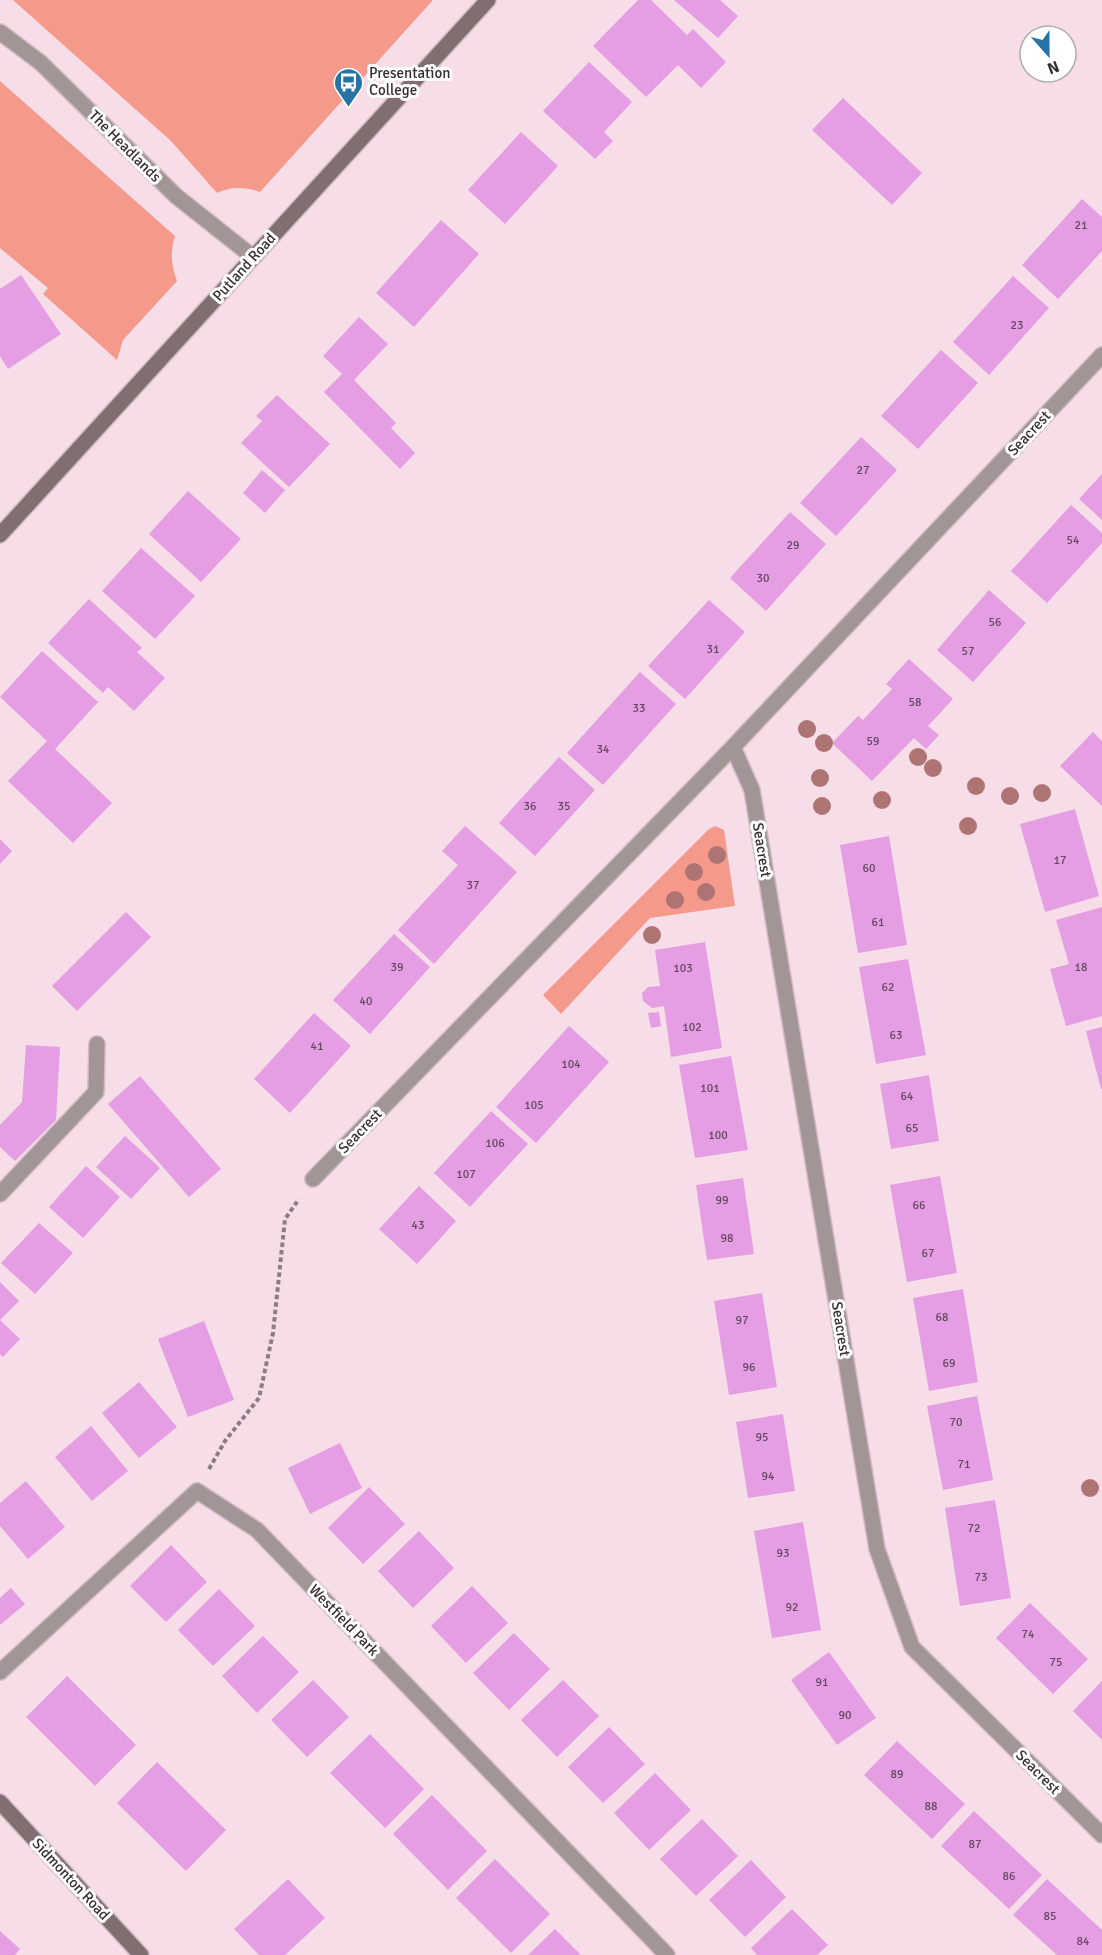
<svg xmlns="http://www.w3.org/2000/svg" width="1102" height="1955" viewBox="0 0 1102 1955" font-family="Signika,sans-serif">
  <rect width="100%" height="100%" fill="#f6dde8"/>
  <g fill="#f59a8b">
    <path d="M 13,0 L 433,0 L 260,192 C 245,187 231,186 217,193 L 171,141 Z"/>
    <path d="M 0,81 L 175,236 C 170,252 171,266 177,281 L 123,340 L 117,360 L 43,294 L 48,288 L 0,248 Z"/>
    <polygon points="715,826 724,830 735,906 650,918 561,1014 543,995 709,829"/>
  </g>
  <g fill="#e59ee4">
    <polygon points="638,0 651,0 687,35 693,29 726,62 701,88 678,65 646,97 593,46"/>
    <polygon points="674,0 720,0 738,16 718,38"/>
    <polygon points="589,62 632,102 604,132 613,141 595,159 543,111"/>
    <polygon points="843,98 922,173 892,205 812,130"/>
    <polygon points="521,132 558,166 505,224 468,190"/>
    <polygon points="1082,199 1102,217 1102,251 1058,299 1022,265"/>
    <polygon points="441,220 479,254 414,327 376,293"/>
    <polygon points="21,275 61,334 8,369 0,356 0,289"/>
    <polygon points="1013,276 1049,308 989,375 953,342"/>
    <polygon points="359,317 388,344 354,380 396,423 391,428 415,453 400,469 324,392 342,374 323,356"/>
    <polygon points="941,350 978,383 918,449 881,416"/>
    <polygon points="277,395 330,444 289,487 241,443 262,421 256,416"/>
    <polygon points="861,437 897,470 836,536 800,503"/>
    <polygon points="262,470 285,490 265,513 243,493"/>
    <polygon points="1102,474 1102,520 1079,499"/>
    <polygon points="188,491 241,539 201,582 149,534"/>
    <polygon points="1071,505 1102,533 1102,543 1047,603 1011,571"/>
    <polygon points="790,512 826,544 766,611 730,578"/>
    <polygon points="141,548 195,596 155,639 102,591"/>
    <polygon points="989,590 1026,623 973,682 937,650"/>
    <polygon points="89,599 142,648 137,652 165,678 134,711 108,687 103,693 48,643"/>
    <polygon points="709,600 745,632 685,699 648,666"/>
    <polygon points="42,651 98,702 55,749 112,803 73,843 8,781 47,741 0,697"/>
    <polygon points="909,659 953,699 928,726 939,735 926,749 914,738 872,781 832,743 858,716 863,720 892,689 886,684"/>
    <polygon points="640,672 676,704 603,785 567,753"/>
    <polygon points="1093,732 1102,741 1102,806 1060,766"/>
    <polygon points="559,757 595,790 535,856 499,823"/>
    <polygon points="1075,809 1099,896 1045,912 1020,824"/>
    <polygon points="465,826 517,872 434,964 398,930 458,865 442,851"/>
    <polygon points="889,836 907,945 858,953 840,845"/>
    <polygon points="0,839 12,851 0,864"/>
    <polygon points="1102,907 1102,1016 1066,1026 1050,969 1069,964 1056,920"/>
    <polygon points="126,912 151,937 77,1011 52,986"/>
    <polygon points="394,934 430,967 370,1034 333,1000"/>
    <polygon points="705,942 722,1048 671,1057 664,1006 652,1008 643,1001 642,993 648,987 660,986 655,950"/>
    <polygon points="908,959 926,1055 876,1064 859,967"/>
    <polygon points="659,1012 661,1026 651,1028 648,1013"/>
    <polygon points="314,1013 351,1046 290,1113 254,1079"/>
    <polygon points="569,1026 609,1062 536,1143 496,1107"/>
    <polygon points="1102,1027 1102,1089 1101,1089 1086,1031"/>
    <polygon points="26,1045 60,1047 56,1120 15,1161 0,1147 0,1125 22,1102"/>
    <polygon points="731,1056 748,1150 695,1158 679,1065"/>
    <polygon points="929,1075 939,1141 891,1149 880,1084"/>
    <polygon points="140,1076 221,1169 189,1197 108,1104"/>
    <polygon points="491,1111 528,1144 470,1207 434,1173"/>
    <polygon points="125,1136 160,1168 131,1199 96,1167"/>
    <polygon points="86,1166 120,1197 83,1238 49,1207"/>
    <polygon points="940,1176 957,1273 907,1282 890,1185"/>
    <polygon points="743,1178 754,1254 707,1260 696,1185"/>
    <polygon points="419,1186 456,1221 417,1264 379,1229"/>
    <polygon points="39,1223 73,1253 35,1294 1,1263"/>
    <polygon points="0,1282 19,1301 0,1320"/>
    <polygon points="963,1289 978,1382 929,1391 913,1298"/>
    <polygon points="762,1293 777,1387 729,1395 714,1301"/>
    <polygon points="0,1320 20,1339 3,1357 0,1354"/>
    <polygon points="204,1321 234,1400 188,1417 158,1339"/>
    <polygon points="139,1382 177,1427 139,1458 102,1413"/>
    <polygon points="977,1396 993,1480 943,1490 927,1406"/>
    <polygon points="783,1414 795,1491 748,1498 736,1422"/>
    <polygon points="91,1426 128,1471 92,1501 55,1457"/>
    <polygon points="340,1443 362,1488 310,1514 288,1468"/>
    <polygon points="26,1481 65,1527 28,1559 0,1526 0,1503"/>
    <polygon points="369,1487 405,1524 363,1564 328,1528"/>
    <polygon points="995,1500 1011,1598 960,1606 945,1508"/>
    <polygon points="803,1522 821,1630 772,1638 754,1531"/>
    <polygon points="419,1531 454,1568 413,1608 378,1571"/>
    <polygon points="171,1545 207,1582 166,1622 130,1586"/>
    <polygon points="472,1586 508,1623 466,1663 431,1626"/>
    <polygon points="11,1588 25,1604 0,1625 0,1598"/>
    <polygon points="219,1589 255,1626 213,1666 178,1630"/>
    <polygon points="1030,1603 1088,1659 1053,1694 996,1638"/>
    <polygon points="514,1633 550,1669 509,1710 473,1673"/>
    <polygon points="263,1636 299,1672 257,1713 222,1676"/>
    <polygon points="829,1652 876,1718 837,1745 791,1680"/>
    <polygon points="67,1676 136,1745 95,1786 26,1717"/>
    <polygon points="313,1680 349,1717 307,1757 271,1720"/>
    <polygon points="563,1680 599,1716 557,1757 521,1720"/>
    <polygon points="1102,1681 1102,1740 1073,1711"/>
    <polygon points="609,1727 645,1764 603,1803 568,1767"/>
    <polygon points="370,1734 424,1789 385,1828 330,1773"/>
    <polygon points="897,1741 965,1804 932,1839 864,1775"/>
    <polygon points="157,1762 226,1830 186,1871 117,1803"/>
    <polygon points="655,1773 691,1810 649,1850 614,1813"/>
    <polygon points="432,1795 487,1851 448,1890 393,1834"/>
    <polygon points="974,1811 1042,1875 1009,1909 941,1846"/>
    <polygon points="702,1819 738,1856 696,1896 660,1859"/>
    <polygon points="495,1859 550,1914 511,1953 456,1898"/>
    <polygon points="751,1860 786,1897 745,1937 709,1900"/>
    <polygon points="288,1879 325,1918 285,1955 259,1955 234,1929"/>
    <polygon points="1047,1879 1102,1930 1102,1955 1057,1955 1013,1915"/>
    <polygon points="792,1909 828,1945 817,1955 757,1955 751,1948"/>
    <polygon points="555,1929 581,1955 528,1955"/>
    <polygon points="0,1931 20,1949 15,1955 0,1955"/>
  </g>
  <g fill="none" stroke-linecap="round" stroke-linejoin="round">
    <defs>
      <g id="street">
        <polyline points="0,32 41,63 176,196 253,257"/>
        <polyline points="1102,355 733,747 752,790 877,1549 912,1647 1102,1835"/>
        <polyline points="313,1179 733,747"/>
        <polyline points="0,1194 96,1092 97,1044"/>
        <polyline points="0,1672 197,1491 257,1530 667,1955"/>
      </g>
      <g id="secondary">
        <polyline points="0,535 488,0"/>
        <polyline points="0,1802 141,1955"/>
      </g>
    </defs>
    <use href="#street" stroke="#d0bac3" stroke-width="18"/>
    <use href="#secondary" stroke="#d0bac3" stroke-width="18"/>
    <polyline stroke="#8d7c84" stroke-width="4" stroke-dasharray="4.5 3" stroke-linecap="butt" points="209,1469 225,1441 259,1398 273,1333 285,1219 299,1199"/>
    <use href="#street" stroke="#a19596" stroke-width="15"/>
    <use href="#secondary" stroke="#7f6f71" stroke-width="15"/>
  </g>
  <g fill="#ae7373">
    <circle cx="807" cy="729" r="9"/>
    <circle cx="824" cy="743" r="9"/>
    <circle cx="918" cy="757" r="9"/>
    <circle cx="933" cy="768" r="9"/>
    <circle cx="820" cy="778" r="9"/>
    <circle cx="976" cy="786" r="9"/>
    <circle cx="1042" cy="793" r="9"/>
    <circle cx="1010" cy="796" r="9"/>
    <circle cx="882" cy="800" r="9"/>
    <circle cx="822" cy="806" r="9"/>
    <circle cx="968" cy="826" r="9"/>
    <circle cx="717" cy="855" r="9"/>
    <circle cx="694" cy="872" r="9"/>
    <circle cx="706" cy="892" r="9"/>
    <circle cx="675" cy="900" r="9"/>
    <circle cx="652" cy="935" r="9"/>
    <circle cx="1090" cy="1488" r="9"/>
  </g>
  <defs>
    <symbol id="bus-pin" viewBox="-11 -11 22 30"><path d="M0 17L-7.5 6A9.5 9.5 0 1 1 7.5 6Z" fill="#2773a6" stroke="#fff"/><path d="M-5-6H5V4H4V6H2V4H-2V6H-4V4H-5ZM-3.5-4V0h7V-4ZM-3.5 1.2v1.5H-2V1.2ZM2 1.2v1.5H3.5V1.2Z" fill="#fff"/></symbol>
  </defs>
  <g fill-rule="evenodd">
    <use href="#bus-pin" x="332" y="66" width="33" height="45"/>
  </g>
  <g text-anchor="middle" stroke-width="6" stroke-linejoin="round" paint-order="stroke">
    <g font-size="12" fill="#62485e">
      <text x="1081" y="229">21</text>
      <text x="1017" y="329">23</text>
      <text x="863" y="474">27</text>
      <text x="1073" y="544">54</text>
      <text x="793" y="549">29</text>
      <text x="763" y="582">30</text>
      <text x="995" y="626">56</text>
      <text x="713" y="653">31</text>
      <text x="968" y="655">57</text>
      <text x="915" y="706">58</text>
      <text x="639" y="712">33</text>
      <text x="873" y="745">59</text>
      <text x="603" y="753">34</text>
      <text x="530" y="810">36</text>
      <text x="564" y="810">35</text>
      <text x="1060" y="864">17</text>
      <text x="869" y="872">60</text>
      <text x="473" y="889">37</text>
      <text x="878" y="926">61</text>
      <text x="397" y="971">39</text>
      <text x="1081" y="971">18</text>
      <text x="683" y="972">103</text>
      <text x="888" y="991">62</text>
      <text x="366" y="1005">40</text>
      <text x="692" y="1031">102</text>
      <text x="896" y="1039">63</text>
      <text x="317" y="1050">41</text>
      <text x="571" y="1068">104</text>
      <text x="710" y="1092">101</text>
      <text x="907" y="1100">64</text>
      <text x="534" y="1109">105</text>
      <text x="912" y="1132">65</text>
      <text x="718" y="1139">100</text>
      <text x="495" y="1147">106</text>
      <text x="466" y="1178">107</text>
      <text x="722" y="1204">99</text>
      <text x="919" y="1209">66</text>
      <text x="418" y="1229">43</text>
      <text x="727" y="1242">98</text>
      <text x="928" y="1257">67</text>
      <text x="942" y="1321">68</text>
      <text x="742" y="1324">97</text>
      <text x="949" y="1367">69</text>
      <text x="749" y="1371">96</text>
      <text x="956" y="1426">70</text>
      <text x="762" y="1441">95</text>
      <text x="964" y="1468">71</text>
      <text x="768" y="1480">94</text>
      <text x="974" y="1532">72</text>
      <text x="783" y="1557">93</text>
      <text x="981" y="1581">73</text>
      <text x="792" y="1611">92</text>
      <text x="1028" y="1638">74</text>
      <text x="1056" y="1666">75</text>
      <text x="822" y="1686">91</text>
      <text x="845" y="1719">90</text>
      <text x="897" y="1778">89</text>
      <text x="931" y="1810">88</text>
      <text x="975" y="1848">87</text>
      <text x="1009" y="1880">86</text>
      <text x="1050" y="1920">85</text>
      <text x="1083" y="1945">84</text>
    </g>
    <g font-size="15" fill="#362c31" stroke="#fff" text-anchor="start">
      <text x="369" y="78">Presentation<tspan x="369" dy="17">College</tspan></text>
    </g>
    <g font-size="15" fill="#362c31" stroke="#fff">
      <text transform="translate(125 146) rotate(45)" y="5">The Headlands</text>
      <text transform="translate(244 267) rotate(-48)" y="5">Putland Road</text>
      <text transform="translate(1029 433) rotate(-47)" y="5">Seacrest</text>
      <text transform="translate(762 850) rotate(81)" y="5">Seacrest</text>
      <text transform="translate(360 1131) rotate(-46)" y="5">Seacrest</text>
      <text transform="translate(841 1329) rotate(81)" y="5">Seacrest</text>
      <text transform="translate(344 1620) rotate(46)" y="5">Westfield Park</text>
      <text transform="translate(1038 1772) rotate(45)" y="5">Seacrest</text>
      <text transform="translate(71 1879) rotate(47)" y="5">Sidmonton Road</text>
    </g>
  </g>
  <g transform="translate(1048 54) rotate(159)"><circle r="28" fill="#ffffff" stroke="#afabad" stroke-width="1.5"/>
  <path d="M0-4.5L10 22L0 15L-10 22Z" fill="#2773a6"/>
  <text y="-9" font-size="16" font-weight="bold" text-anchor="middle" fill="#362c31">N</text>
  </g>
</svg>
